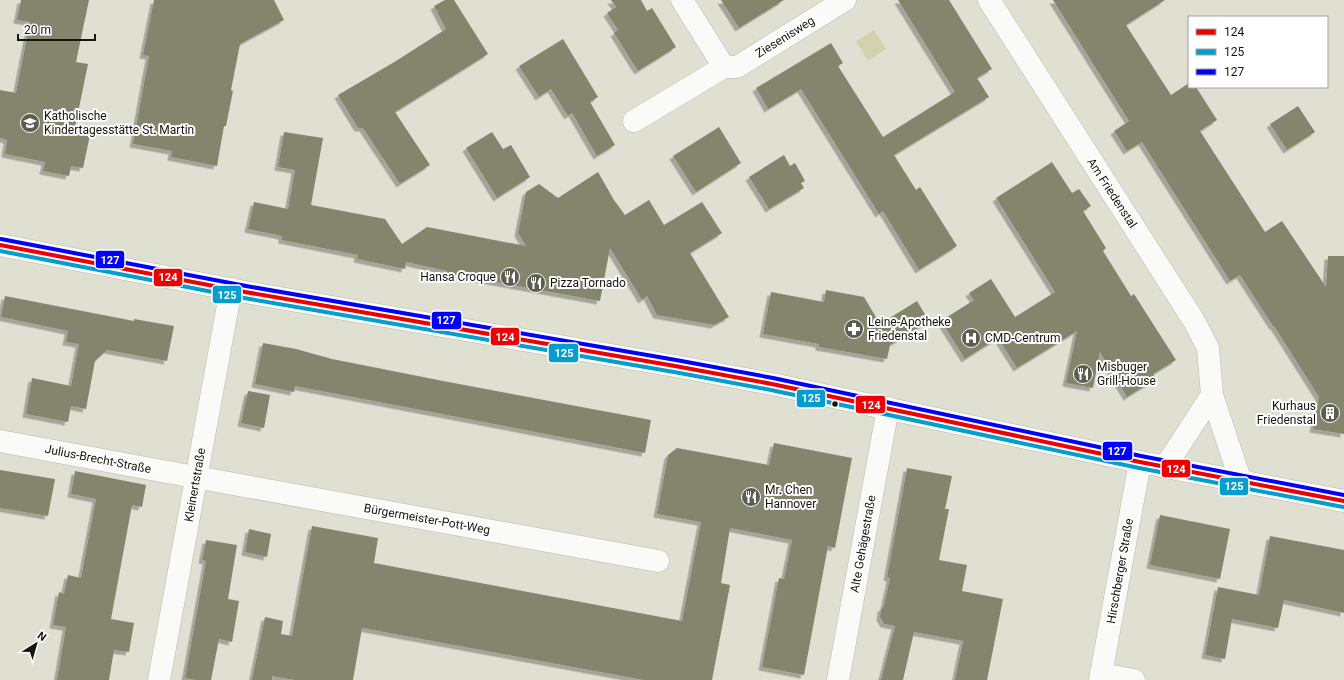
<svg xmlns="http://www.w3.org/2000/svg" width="1344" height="680" viewBox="0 0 1344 680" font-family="Roboto,sans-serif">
  <defs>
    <filter id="shadow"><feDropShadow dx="-3.5" dy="3.5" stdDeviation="0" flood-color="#0004"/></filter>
  </defs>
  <rect width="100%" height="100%" fill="#dfdfd2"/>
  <polygon fill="#d2d2ac" points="874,30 886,49 868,61 856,41"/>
  <g fill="#85856e" filter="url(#shadow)">
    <polygon points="21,0 89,0 76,62 88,64 74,132 90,135 83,168 71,166 69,176 43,171 45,162 5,154 7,140 0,138 0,90 16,93 30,22 17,20"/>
    <polygon points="154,0 274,0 284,20 240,44 231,90 233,91 226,126 224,126 217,166 171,157 172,151 133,144 149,56 143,55"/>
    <polygon points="445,0 454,0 488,54 395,112 430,165 400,184 363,128 358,128 338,95 396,61 446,29 434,6"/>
    <polygon points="611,0 641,0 647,11 652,8 676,47 638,71 614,33 618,30 607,13 616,7"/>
    <polygon points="721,0 784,0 739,28"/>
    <polygon points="898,0 949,0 992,69 977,78 989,97 894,155 916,190 920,187 957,246 919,270 883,211 879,214 801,89 768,109 756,88 831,43 843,63 838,66 883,137 955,92"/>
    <polygon points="1053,0 1165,0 1126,25 1171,95 1189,83 1189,87 1196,87 1217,120 1200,131 1265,232 1282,221 1326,287 1328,256 1344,256 1344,434 1313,429 1319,397 1274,326 1273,326 1240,275 1230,281 1142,142 1127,151 1114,131 1129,121"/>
    <polygon points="563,39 598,97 590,102 615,145 597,156 572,113 568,116 551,89 539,97 519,66"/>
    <polygon points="1298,106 1315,132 1287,150 1270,124"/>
    <polygon points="719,127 741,163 696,192 673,156"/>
    <polygon points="284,132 323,138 311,205 385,219 402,244 427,227 526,246 518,233 526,192 539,184 558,198 598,172 614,200 625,215 649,200 664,225 702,202 722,233 690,253 729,317 714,325 657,315 647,296 642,300 610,248 600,301 446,273 447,271 406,262 405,269 357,259 358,255 282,240 282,236 248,229 254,202 288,209 295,170 278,167"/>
    <polygon points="492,132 503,149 511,145 530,177 497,198 466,148"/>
    <polygon points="784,155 790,166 795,163 805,181 801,183 804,188 769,209 749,177"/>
    <polygon points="1052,162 1072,193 1079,189 1091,206 1083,211 1106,248 1103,251 1131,296 1134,294 1176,360 1153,374 1156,379 1127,397 1100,352 1093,388 1066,383 1077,331 1017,368 998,338 965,359 941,321 974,300 969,293 991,279 1015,317 1055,292 996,198"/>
    <polygon points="826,290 864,297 880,324 917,301 929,321 890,345 887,359 831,349 819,347 819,344 763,334 771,292 824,302"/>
    <polygon points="5,296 134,321 134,319 174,326 167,361 107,350 95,361 86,409 71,406 68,422 26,414 32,378 71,386 79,344 66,342 68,331 1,317"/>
    <polygon points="263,343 296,349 332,359 443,381 651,420 645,453 295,386 294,392 255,384"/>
    <polygon points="248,391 270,395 264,428 241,423"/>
    <polygon points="774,443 852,458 835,548 828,546 804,675 762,667 779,578 784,579 792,540 730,528 721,583 730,585 712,680 644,680 362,628 353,680 295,680 272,676 272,680 252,680 265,617 283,621 281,634 292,636 312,526 378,538 374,563 682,621 701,522 657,514 668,455 677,448 769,465"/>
    <polygon points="907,468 952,476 945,509 949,509 939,560 967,565 962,591 1003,599 987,680 955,680 963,641 914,632 903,680 881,680 895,626 884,624 880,617 881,609 884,606 890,578 887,577"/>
    <polygon points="0,470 55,479 48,516 0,508"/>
    <polygon points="75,471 146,485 142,507 132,505 111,619 134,623 129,652 114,650 109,680 57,680 66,627 53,625 59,592 64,594 68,575 81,578 96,499 71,494"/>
    <polygon points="1160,515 1230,529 1220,579 1150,565"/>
    <polygon points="249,529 271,534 267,557 245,552"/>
    <polygon points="1270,536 1344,550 1344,613 1284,600 1278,628 1232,619 1225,659 1205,655 1218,587 1259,595"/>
    <polygon points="206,540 237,545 228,599 239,601 232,642 219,639 211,680 196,680 185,678 206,561 202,560"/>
  </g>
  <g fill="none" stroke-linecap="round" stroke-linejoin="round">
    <defs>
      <g id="minor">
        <polyline points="682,0 724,67"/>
        <polyline points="989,0 1194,321 1208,348 1212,395"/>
        <polyline points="634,121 724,67 737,67 845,0"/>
        <path d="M 0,441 C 219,482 438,521 658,561"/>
        <polyline points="1165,467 1212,395 1241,482"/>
        <polyline points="1101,674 1134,680"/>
        <polyline points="159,680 231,289"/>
        <polyline points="838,680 888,408"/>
        <polyline points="1100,680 1140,462"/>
      </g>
      <polyline id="major" points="0,245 245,292 675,366 772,384 1140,462 1344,501"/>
    </defs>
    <use href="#minor" stroke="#b9b9ae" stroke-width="23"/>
    <use href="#major" stroke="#b9b9ae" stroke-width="23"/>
    <use href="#minor" stroke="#fafaf8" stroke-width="22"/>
    <use href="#major" stroke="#fafaf8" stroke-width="22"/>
    <defs>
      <polyline id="bus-1" points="0,245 245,292 675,366 772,384 1140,462 1344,501"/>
      <polyline id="bus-2" points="0,251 244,298 674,372 771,390 1139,468 1343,507"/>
      <polyline id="bus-3" points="1,239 246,286 676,360 773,378 1141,456 1344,495"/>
    </defs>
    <use href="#bus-1" stroke="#fff" stroke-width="7"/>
    <use href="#bus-2" stroke="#fff" stroke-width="7"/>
    <use href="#bus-3" stroke="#fff" stroke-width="7"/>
    <use href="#bus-1" stroke="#e00" stroke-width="4"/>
    <use href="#bus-2" stroke="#049dcf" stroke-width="4"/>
    <use href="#bus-3" stroke="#00f" stroke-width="4"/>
  </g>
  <defs>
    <symbol id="school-disc" viewBox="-11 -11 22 22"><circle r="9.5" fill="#5c5c52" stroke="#fff"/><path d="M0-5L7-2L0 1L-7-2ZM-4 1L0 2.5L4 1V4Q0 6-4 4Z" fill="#fff"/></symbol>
    <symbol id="restaurant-disc" viewBox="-11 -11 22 22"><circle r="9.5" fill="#5c5c52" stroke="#fff"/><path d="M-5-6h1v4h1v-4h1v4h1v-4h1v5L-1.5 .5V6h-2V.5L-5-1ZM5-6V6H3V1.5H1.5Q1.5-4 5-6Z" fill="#fff"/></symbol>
    <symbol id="pharmacy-disc" viewBox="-11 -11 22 22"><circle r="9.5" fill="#5c5c52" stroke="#fff"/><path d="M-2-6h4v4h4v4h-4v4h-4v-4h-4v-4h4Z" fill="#fff"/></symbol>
    <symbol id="hospital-disc" viewBox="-11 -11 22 22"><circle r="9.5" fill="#5c5c52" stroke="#fff"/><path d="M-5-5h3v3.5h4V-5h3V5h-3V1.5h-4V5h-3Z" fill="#fff"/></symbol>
    <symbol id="building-disc" viewBox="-11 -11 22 22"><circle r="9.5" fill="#5c5c52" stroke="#fff"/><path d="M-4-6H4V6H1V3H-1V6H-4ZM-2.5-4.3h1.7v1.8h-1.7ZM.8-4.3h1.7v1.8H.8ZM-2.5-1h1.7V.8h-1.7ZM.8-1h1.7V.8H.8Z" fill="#fff"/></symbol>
  </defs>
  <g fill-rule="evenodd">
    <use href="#school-disc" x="19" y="112" width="22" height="22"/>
    <use href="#restaurant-disc" x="499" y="266" width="22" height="22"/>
    <use href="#restaurant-disc" x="525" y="272" width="22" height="22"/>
    <use href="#pharmacy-disc" x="843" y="318" width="22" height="22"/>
    <use href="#hospital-disc" x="960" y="327" width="22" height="22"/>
    <use href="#restaurant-disc" x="1072" y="363" width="22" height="22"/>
    <use href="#building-disc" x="1319" y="402" width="22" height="22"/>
    <use href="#restaurant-disc" x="740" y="486" width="22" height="22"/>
  </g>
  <circle fill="#15150d" stroke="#fff" stroke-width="1.5" cx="835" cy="404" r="3.5"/>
  <g text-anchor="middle" stroke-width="4" stroke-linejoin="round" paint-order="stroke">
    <g font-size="12" fill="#15150d" stroke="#fff">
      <text transform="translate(785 37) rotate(-32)" y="4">Ziesenisweg</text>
      <text transform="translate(1112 193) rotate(57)" y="4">Am Friedenstal</text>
      <text transform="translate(98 459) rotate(11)" y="4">Julius-Brecht-Straße</text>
      <text transform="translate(195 485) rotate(-80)" y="4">Kleinertstraße</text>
      <text transform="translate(427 519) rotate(10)" y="4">Bürgermeister-Pott-Weg</text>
      <text transform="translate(863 544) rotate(-80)" y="4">Alte Gehägestraße</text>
      <text transform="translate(1120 571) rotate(-80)" y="4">Hirschberger Straße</text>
    </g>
    <g font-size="12" fill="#15150d" stroke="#fff" text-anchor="start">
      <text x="44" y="120">Katholische<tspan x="44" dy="14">Kindertagesstätte St. Martin</tspan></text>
      <text x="496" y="281" text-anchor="end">Hansa Croque</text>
      <text x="550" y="287">Pizza Tornado</text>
      <text x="868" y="326">Leine-Apotheke<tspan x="868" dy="14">Friedenstal</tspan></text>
      <text x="985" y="342">CMD-Centrum</text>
      <text x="1097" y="371">Misbuger<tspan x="1097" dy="14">Grill-House</tspan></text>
      <text x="1316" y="410" text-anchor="end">Kurhaus<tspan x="1316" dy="14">Friedenstal</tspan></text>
      <text x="765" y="494">Mr. Chen<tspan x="765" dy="14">Hannover</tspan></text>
    </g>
  </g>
  <g stroke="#fff" stroke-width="1.5">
    <rect x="95" y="250" width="30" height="19" rx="4" fill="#00f"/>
    <rect x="153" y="268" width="30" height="19" rx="4" fill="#e00"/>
    <rect x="212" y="285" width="30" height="19" rx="4" fill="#049dcf"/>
    <rect x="431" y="311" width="31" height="19" rx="4" fill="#00f"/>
    <rect x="490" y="327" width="30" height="19" rx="4" fill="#e00"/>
    <rect x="548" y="343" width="31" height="20" rx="4" fill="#049dcf"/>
    <rect x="796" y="389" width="30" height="19" rx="4" fill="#049dcf"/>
    <rect x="855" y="395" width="31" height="19" rx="4" fill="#e00"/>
    <rect x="1102" y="441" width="31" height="20" rx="4" fill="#00f"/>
    <rect x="1161" y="459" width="30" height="19" rx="4" fill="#e00"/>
    <rect x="1219" y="477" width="30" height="19" rx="4" fill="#049dcf"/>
  </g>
  <g font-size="11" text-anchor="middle" font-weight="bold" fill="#fff">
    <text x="110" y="264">127</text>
    <text x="168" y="281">124</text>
    <text x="227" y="299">125</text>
    <text x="446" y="324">127</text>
    <text x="505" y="341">124</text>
    <text x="564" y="357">125</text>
    <text x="811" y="402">125</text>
    <text x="871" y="409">124</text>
    <text x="1117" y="455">127</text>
    <text x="1176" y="473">124</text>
    <text x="1234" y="490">125</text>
  </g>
  <rect x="1188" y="16" width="140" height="72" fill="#ffffff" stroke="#a1a19e"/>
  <rect x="1196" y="29" width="20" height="6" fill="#ee0000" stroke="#a1a19e"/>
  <text x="1224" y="36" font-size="12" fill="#15150d">124</text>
  <rect x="1196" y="49" width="20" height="6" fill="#049dcf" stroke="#a1a19e"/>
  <text x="1224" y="56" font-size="12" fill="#15150d">125</text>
  <rect x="1196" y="69" width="20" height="6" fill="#0000ff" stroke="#a1a19e"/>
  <text x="1224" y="76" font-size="12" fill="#15150d">127</text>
  <g transform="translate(36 644) rotate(37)" stroke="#ffffff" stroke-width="3" paint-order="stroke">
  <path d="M0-3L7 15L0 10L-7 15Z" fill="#15150d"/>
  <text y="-6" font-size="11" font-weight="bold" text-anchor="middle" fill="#15150d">N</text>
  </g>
  <path d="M18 34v6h77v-6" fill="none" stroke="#15150d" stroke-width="2"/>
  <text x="24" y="34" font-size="12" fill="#15150d" stroke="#ffffff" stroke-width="3" paint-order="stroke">20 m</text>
</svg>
